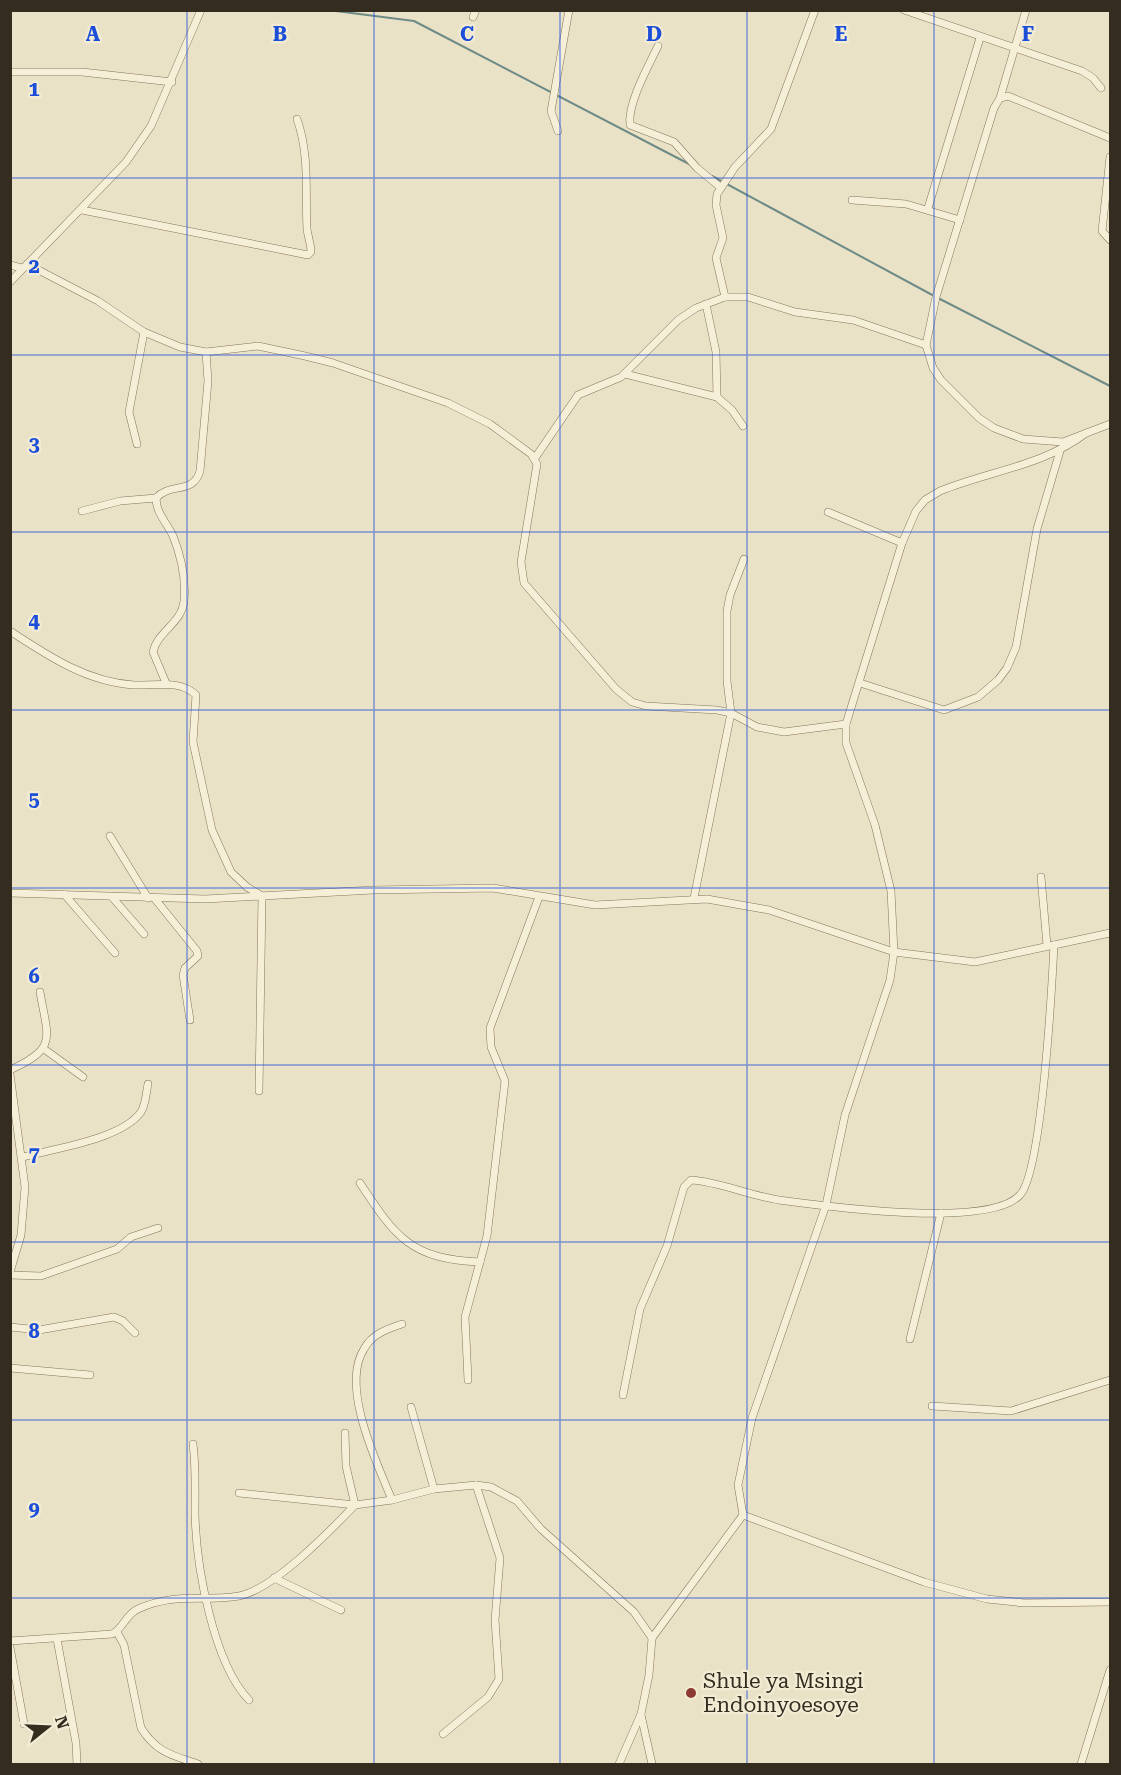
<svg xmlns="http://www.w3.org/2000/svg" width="1121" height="1775" viewBox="0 0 1121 1775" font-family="'Roboto Serif',serif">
  <rect width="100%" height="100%" fill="#eae2c6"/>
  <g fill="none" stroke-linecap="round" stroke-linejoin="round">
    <g stroke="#6e8b87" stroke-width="2">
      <polyline points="328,10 414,21 691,165"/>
      <polyline points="712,176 936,297 1110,386"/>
    </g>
    <defs>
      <g id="minor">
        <polyline points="904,10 1082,71 1093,78 1101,88"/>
        <polyline points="473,17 476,10"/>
        <path d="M 658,46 C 649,65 627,104 630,125 L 674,142 L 697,168 L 720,187"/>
        <polyline points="10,72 82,72 172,82"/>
        <polyline points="1000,98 1026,10"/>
        <polyline points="558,131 551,111 569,10"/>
        <polyline points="1110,138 1008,96 1000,98 994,108 936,297 926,345 933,368 941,380 979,418 994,428 1023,439 1063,442 1110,424"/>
        <polyline points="1110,157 1102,231 1110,240"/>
        <polyline points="852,200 906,204 960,220"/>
        <polyline points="928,208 980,38"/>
        <path d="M 82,210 L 308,255 L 311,252 C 311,244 308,237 307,229 C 305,192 310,156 297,119"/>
        <polyline points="27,264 98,301 144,332 180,347 206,352 258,346 305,356 333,363 448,403 490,424 531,454 537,464 521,562 524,583 616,689 632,702 646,706 717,710 731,713 757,727 784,732 846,724"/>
        <polyline points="10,265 22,268"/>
        <polyline points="10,282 126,162 151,126 201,10"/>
        <polyline points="725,297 716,258 723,238 716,205 717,194 735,167 771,129 815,10"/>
        <polyline points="706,304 716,352 717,397"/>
        <polyline points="625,374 717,397 732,410 743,426"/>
        <polyline points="137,444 129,412 144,332"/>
        <polyline points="535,458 578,395 621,377 678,320 696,308 725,297 748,297 795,312 853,320 926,345"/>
        <polyline points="82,511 120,501 156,498"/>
        <polyline points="828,512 902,543"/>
        <path d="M 10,631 C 48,656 87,682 134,685 C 154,686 180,679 196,695 L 193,742 L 212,830 L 231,872 L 247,887 L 262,896 L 259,1091"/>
        <path d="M 166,683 L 153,652 C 157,632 182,623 184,601 C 186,579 181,556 173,536 C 167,523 156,513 156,498 C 171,482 193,495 200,471 L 208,381 L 206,352"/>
        <polyline points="860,683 944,710 978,697 998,680 1007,668 1016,647 1037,529 1060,451"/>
        <polyline points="110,836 148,898"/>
        <polyline points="1041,877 1047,945"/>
        <polyline points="10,893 205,899 373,890 493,888 595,905 707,899 769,910 894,952 975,962 1110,933"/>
        <polyline points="64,894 115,953"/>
        <polyline points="112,897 144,934"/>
        <polyline points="694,898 731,713 727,681 727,611 730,595 744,559"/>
        <polyline points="155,899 197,951 198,956 185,968 183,975 190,1020"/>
        <polyline points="44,1049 83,1077"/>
        <path d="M 10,1070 C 58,1048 48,1039 40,992"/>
        <polyline points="10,1074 25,1187 21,1235 10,1272"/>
        <path d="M 22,1157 C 54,1149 122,1139 141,1112 C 146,1104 146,1093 148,1084"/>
        <path d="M 360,1183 C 396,1238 411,1259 480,1262"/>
        <polyline points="10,1275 41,1276 117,1249 131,1237 158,1228"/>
        <polyline points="10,1327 39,1330 114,1317 123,1321 135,1333"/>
        <polyline points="910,1339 941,1213"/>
        <polyline points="10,1368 90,1375"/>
        <polyline points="468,1380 465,1317 487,1236 505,1081 491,1047 490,1028 539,897"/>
        <path d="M 623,1395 L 640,1309 L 667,1246 L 684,1187 L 691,1180 C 716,1181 752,1196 779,1200 C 824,1206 989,1229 1020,1195 C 1042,1172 1052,985 1054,945"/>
        <polyline points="932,1406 1011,1411 1110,1380"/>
        <polyline points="411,1407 434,1489"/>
        <path d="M 193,1444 C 196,1467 195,1489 195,1513 C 196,1565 213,1663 249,1700"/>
        <polyline points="239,1493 355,1505 392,1500 434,1489 476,1485 491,1487 517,1501 541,1529 634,1612 652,1638"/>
        <path d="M 392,1500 C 377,1463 340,1387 364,1349 C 372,1334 387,1329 402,1324"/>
        <polyline points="743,1515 924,1582 987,1599 1024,1603 1110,1602"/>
        <polyline points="274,1578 341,1610"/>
        <path d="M 117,1632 L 124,1645 L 141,1728 C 157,1753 172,1755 198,1764"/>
        <polyline points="57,1639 76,1743 77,1764"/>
        <path d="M 10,1641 L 112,1634 C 123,1629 126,1614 138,1609 C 175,1592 203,1602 239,1596 C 274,1589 329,1532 355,1505 L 346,1466 L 345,1433"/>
        <polyline points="10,1647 24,1724"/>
        <polyline points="641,1715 652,1764"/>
        <polyline points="443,1734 488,1697 499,1679 495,1620 500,1558 476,1485"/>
        <path d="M 619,1764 L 641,1714 L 649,1675 L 652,1638 L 743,1515 L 738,1485 L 752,1418 L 826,1205 L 845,1115 L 890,980 L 894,952 L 891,891 L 875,825 L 846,743 L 846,724 L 902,543 L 916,511 L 925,500 L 940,491 C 989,471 1043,466 1086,433"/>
        <polyline points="1081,1764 1110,1670"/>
      </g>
    </defs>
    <use href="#minor" stroke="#84755d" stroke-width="8"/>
    <use href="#minor" stroke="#f6efd8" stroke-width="7"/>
  </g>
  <path fill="none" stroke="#1d4ed8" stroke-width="1.5" stroke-opacity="0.55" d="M 187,10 L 187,1764M 374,10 L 374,1764M 560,10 L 560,1764M 747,10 L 747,1764M 934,10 L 934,1764M 10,178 L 1110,178M 10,355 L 1110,355M 10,532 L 1110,532M 10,710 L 1110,710M 10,888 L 1110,888M 10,1065 L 1110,1065M 10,1242 L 1110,1242M 10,1420 L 1110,1420M 10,1598 L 1110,1598"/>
  <circle fill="#8d3a33" stroke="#f2ecd5" stroke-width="2" cx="691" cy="1693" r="6"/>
  <g text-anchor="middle" stroke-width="4.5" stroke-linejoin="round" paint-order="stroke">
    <g font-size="21" fill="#352c20" stroke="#f2ecd5" text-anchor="start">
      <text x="703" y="1688">Shule ya Msingi<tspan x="703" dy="24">Endoinyoesoye</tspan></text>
    </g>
  </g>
  <g font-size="20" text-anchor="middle" font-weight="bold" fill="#1d4ed8" stroke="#f2ecd5" stroke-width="4.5" stroke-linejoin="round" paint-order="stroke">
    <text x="93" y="41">A</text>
    <text x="280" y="41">B</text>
    <text x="467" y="41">C</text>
    <text x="654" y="41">D</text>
    <text x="841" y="41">E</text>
    <text x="1028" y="41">F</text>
    <text x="34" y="96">1</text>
    <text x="34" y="273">2</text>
    <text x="34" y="451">3</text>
    <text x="34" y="628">4</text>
    <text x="34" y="806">5</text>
    <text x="34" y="983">6</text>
    <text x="34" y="1161">7</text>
    <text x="34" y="1338">8</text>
    <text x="34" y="1516">9</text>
  </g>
  <rect width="1121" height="1775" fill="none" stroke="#352c20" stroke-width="24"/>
  <g transform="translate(48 1727) rotate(72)" stroke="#f2ecd5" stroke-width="4.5" paint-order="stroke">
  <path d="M0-4.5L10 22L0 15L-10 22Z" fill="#352c20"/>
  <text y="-9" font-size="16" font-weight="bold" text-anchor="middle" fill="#352c20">N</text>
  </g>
</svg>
